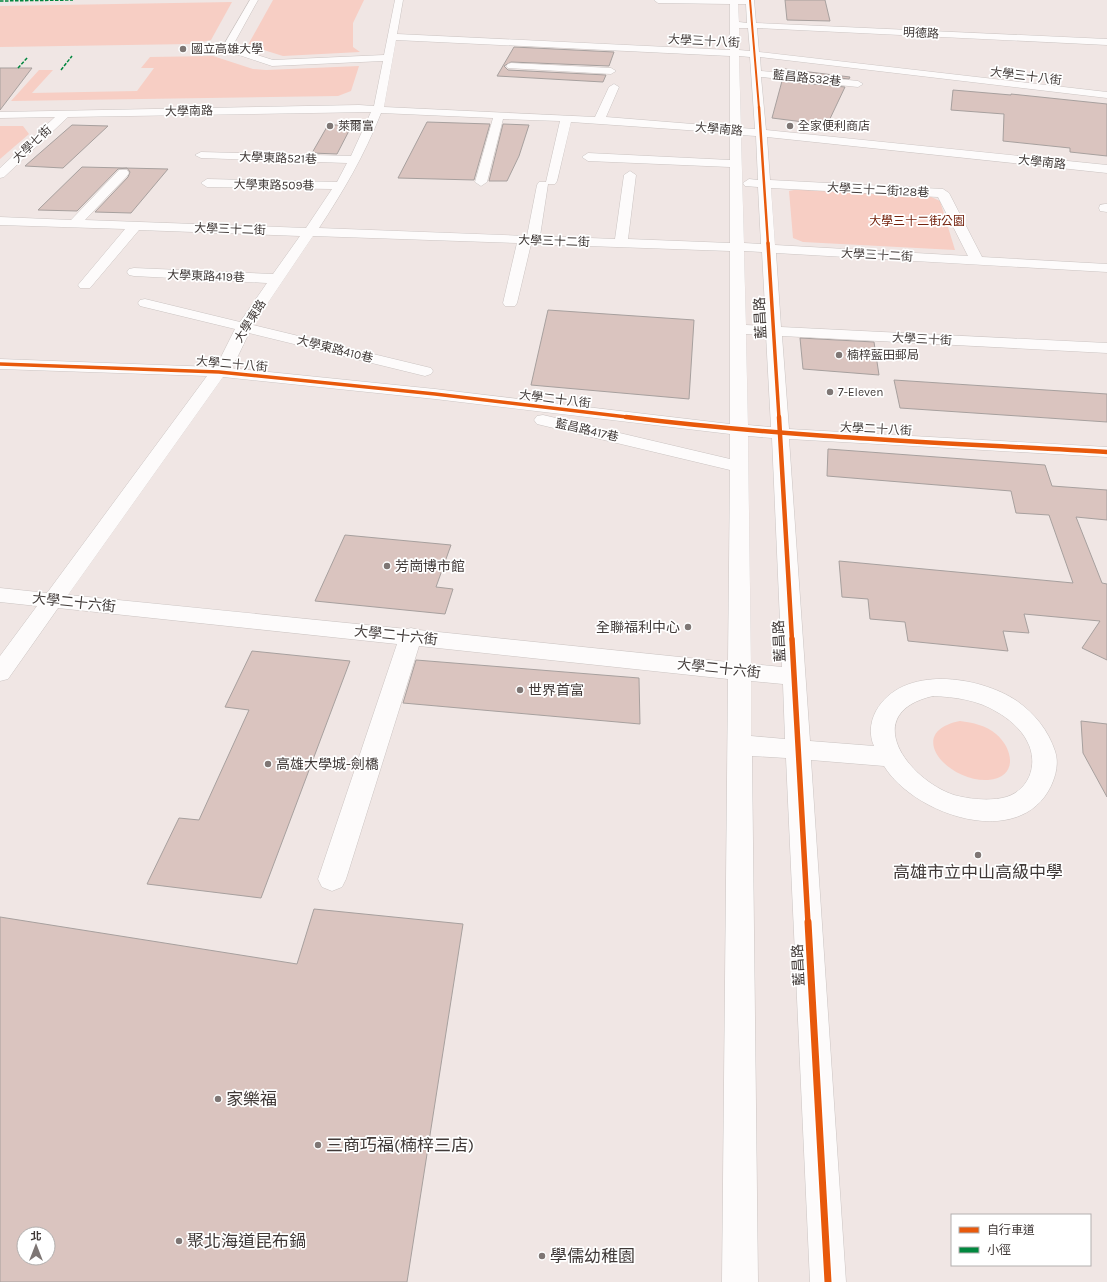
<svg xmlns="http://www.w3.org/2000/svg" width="1107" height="1282" viewBox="0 0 1107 1282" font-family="Karla,'Noto Sans TC',sans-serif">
  <rect width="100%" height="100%" fill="#f0e6e4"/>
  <g fill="#f7cec4">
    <polygon points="273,0 364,0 353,23 353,47 360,52 283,56 248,45"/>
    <polygon points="232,2 211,40 191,44 0,47 0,6"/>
    <polygon points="213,56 253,69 266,70 359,66 351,91 338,96 11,101 39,70 53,70 32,93 137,91 154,68 141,68 150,57"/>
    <polygon points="0,126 23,126 29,134 0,159"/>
    <polygon points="799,189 927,195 940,201 955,250 803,242 793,238 789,191"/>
    <path d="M 960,721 C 973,723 986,725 996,734 C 1014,749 1018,778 988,780 C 947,782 904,732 960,721 Z"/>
  </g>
  <g fill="#dac4bf" stroke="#a7a09e" fill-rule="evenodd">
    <polygon points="785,0 825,0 830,21 787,20"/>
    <polygon points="514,47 614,52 609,66 511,62 504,66 508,70 606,75 603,82 497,76"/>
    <polygon points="0,68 32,68 0,110"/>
    <polygon points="785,69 850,77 849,79 785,72"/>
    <polygon points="782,81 845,87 827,125 772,118"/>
    <polygon points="953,90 1011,95 1011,94 1107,104 1107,156 1070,152 1070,148 1003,141 1004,114 951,110"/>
    <polygon points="427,122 490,124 474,180 398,178"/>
    <polygon points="503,124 529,125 519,156 507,181 489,181"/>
    <polygon points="72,125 108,126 63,168 25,166"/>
    <polygon points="328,125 352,125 337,154 312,153"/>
    <polygon points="82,167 168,169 131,213 95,212 128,177 130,172 127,168 118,169 77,211 38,210"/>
    <polygon points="548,310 694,320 689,399 531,385"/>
    <polygon points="800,338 874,342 879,375 803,369"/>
    <polygon points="894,380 1107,394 1107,422 900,408"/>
    <polygon points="828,449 1045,465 1052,486 1107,490 1107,520 1076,517 1102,583 1107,584 1107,660 1082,648 1100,621 1024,614 1029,633 1003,631 1008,651 908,641 905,622 870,619 868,599 842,597 839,561 1073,583 1049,515 1016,513 1011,491 827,476"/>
    <polygon points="345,535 451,545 436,587 453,589 445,614 315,601"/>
    <polygon points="252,651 350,661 261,898 147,884 179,818 199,820 249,710 225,707"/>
    <polygon points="416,660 639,678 640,724 403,703"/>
    <polygon points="1081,721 1107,724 1107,797 1083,753"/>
    <path d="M 314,909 L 463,924 L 407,1282 L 0,1282 L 0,917 L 297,964 ZM 24,1234 L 48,1234 L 48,1258 L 24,1258 Z"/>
  </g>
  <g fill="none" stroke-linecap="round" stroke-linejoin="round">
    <defs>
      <g id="minor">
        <path d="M 250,0 L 258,0 L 232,47 L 273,60 L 384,55 L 395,0 L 403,0 L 397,34 L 730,50 L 730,4 L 658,3 L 654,0 L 754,0 L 756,23 L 1107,39 L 1107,45 L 757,28 L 759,52 L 1107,92 L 1107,98 L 760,57 L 761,71 L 858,81 L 863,84 L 858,87 L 761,77 L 766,130 L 1107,165 L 1107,173 L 767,137 L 770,180 L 943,189 L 949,193 L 982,257 L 1107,264 L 1107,272 L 776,253 L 781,327 L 1107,343 L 1107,353 L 782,336 L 789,429 L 1107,447 L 1107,457 L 789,439 L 810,741 L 874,746 C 869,735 870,722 876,711 C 902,664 980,676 1017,701 C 1035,714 1048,730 1055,751 C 1059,763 1056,775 1051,786 C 1020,851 914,815 884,766 L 811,760 L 846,1282 L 810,1282 L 786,758 L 752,756 L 758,1282 L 722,1282 L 728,679 L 419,646 L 346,879 L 342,887 L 332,891 L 322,887 L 318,879 L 397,644 L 58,608 L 8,679 L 0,681 L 0,656 L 37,606 L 0,602 L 0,588 L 47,593 L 207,376 L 0,369 L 0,359 L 214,367 L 221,357 L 235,329 L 140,306 L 138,303 L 140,300 L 145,299 L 240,322 L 267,283 L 134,276 L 129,275 L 127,272 L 129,269 L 134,268 L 273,274 L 300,236 L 139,230 L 90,288 L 80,288 L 78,285 L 125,229 L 0,225 L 0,217 L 71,220 L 119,170 L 127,170 L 129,173 L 127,176 L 85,220 L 306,228 L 332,189 L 207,187 L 201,183 L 207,179 L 337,182 L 347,163 L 201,158 L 195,155 L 201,152 L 351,156 L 371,112 L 68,117 L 4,177 L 0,178 L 0,168 L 55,117 L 0,118 L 0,112 L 359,105 L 374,106 L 383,61 L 272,66 L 224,50 L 222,48 ZM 738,4 L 746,4 L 747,23 L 739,22 ZM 739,28 L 748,28 L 750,51 L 739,50 ZM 396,40 L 730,56 L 730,127 L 606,117 L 619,87 L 614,84 L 609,87 L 595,117 L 384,107 ZM 739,56 L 750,57 L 755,129 L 741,128 ZM 381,113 L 493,118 L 475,182 L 481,186 L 487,182 L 503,119 L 560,121 L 546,182 L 539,182 L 537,185 L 527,236 L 319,228 C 344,190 364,156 381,113 ZM 571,122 L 730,133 L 730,160 L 588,153 L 582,157 L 588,161 L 730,167 L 730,243 L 628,239 L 636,175 L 630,171 L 624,175 L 615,239 L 540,236 L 548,184 L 555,184 L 557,181 ZM 741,135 L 756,136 L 758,180 L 749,179 L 743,183 L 745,186 L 758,187 L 761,244 L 744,243 ZM 771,188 L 938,197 L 968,256 L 775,245 ZM 313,236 L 517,243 L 503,303 L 505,306 L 515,306 L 517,303 L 531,244 L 730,251 L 730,424 L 435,389 L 230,368 L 237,358 L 249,333 L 425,376 L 431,374 L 433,371 L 431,368 L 253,325 ZM 744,251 L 762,252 L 766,326 L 746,325 ZM 746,334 L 766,335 L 771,427 L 748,425 ZM 223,377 L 435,399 L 730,434 L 730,459 L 543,415 L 537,416 L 534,420 L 537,424 L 730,470 L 728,662 L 419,630 L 411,628 L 407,629 L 68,595 ZM 748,436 L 772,438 L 782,667 L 751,664 ZM 751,681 L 783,684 L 785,739 L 751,736 ZM 933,696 C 955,697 978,700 997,712 C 1008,718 1021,729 1027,741 C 1040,765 1028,793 1002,798 C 987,801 969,799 954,795 C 907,779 859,713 933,696 Z"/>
        <polygon points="511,63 611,68 616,71 611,74 508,68 506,66 508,64"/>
        <polygon points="1105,204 1107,204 1107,212 1100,211 1099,208 1100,205"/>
      </g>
    </defs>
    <use href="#minor" stroke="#cbc4c2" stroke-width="1"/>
    <use href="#minor" fill="#fdfbfb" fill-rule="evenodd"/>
    <g stroke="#00873e" stroke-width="1.5" stroke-dasharray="3.5 1.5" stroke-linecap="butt">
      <polyline points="0,1 73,0"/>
      <polyline points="18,68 28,57"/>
      <polyline points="61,70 72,56"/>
    </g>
    <defs>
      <polyline id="cycleway-far5" points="750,0 759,108"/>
      <polyline id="cycleway-far4" points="759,107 768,244"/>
      <g id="cycleway-far3">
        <polyline points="768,243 779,418"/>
        <polyline points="0,364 219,372 435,394 635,418"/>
      </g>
      <g id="cycleway-far2">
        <path d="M 626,417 C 786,437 947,443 1107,452"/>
        <polyline points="779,417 792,640"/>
      </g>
      <polyline id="cycleway-far1" points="792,639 808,923"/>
      <polyline id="cycleway" points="808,922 828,1282"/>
    </defs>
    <use href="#cycleway-far5" stroke="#fff" stroke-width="3"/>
    <use href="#cycleway-far4" stroke="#fff" stroke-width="4"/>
    <use href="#cycleway-far3" stroke="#fff" stroke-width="5"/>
    <use href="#cycleway-far2" stroke="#fff" stroke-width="6"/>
    <use href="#cycleway-far1" stroke="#fff" stroke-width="8"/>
    <use href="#cycleway" stroke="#fff" stroke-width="10"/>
    <use href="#cycleway-far5" stroke="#e8590c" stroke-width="2"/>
    <use href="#cycleway-far4" stroke="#e8590c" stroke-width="2.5"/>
    <use href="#cycleway-far3" stroke="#e8590c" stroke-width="3.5"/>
    <use href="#cycleway-far2" stroke="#e8590c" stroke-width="4.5"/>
    <use href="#cycleway-far1" stroke="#e8590c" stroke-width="5.5"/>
    <use href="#cycleway" stroke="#e8590c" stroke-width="7"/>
  </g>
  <g fill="#7e7674" stroke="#fff" stroke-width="1.5">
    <circle cx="183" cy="49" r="4"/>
    <circle cx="330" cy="126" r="4"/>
    <circle cx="790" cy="126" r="4"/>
    <circle cx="839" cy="355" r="4"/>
    <circle cx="830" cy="392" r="4"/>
    <circle cx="387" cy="566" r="4"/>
    <circle cx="688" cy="627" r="4"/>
    <circle cx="520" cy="690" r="4"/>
    <circle cx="268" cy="764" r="4"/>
    <circle cx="978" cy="855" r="4"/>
    <circle cx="218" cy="1099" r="4"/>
    <circle cx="318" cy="1145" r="4"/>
    <circle cx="179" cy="1241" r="4"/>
    <circle cx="542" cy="1256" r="4"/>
  </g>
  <g text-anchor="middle" stroke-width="3.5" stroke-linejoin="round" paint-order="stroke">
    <g font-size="12" fill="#403937" stroke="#fff">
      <text transform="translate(921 33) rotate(3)" y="4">明德路</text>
      <text transform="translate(704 41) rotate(3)" y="4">大學三十八街</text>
      <text transform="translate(1026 76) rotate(7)" y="4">大學三十八街</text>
      <text transform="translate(807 78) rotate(6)" y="4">藍昌路532巷</text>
      <text transform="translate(189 111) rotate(-1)" y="4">大學南路</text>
      <text transform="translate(719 129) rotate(5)" y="4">大學南路</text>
      <text transform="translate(32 144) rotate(-43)" y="4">大學七街</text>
      <text transform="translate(278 158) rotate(2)" y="4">大學東路521巷</text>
      <text transform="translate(1042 162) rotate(6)" y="4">大學南路</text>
      <text transform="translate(274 185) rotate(1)" y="4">大學東路509巷</text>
      <text transform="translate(878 190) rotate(3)" y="4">大學三十二街128巷</text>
      <text transform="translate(230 229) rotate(2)" y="4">大學三十二街</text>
      <text transform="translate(554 241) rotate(2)" y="4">大學三十二街</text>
      <text transform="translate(877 255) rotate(3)" y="4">大學三十二街</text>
      <text transform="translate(206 276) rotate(2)" y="4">大學東路419巷</text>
      <text transform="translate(250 321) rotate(-58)" y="4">大學東路</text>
      <text transform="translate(922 339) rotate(3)" y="4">大學三十街</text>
      <text transform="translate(335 349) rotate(14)" y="4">大學東路410巷</text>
      <text transform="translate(232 364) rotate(5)" y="4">大學二十八街</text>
      <text transform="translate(555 399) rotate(7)" y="4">大學二十八街</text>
      <text transform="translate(876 429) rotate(3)" y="4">大學二十八街</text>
      <text transform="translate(587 430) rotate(13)" y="4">藍昌路417巷</text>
    </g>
    <g font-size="12" fill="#403937" stroke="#fff" text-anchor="start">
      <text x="191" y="53">國立高雄大學</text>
      <text x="338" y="130">萊爾富</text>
      <text x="798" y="130">全家便利商店</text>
      <text x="847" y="359">楠梓藍田郵局</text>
      <text x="838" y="396">7-Eleven</text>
    </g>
    <g font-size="12" fill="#74220d" stroke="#fff">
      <text x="917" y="225">大學三十二街公園</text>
    </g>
    <g font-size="14" fill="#403937" stroke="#fff">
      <text transform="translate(760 318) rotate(-93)" y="5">藍昌路</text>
      <text transform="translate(74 602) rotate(6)" y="5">大學二十六街</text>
      <text transform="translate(396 635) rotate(6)" y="5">大學二十六街</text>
      <text transform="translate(779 641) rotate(-93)" y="5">藍昌路</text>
      <text transform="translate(719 668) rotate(6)" y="5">大學二十六街</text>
      <text transform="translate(798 965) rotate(-93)" y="5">藍昌路</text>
    </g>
    <g font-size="14" fill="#403937" stroke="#fff" text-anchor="start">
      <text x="395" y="571">芳崗博市館</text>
      <text x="680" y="632" text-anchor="end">全聯福利中心</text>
      <text x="528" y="695">世界首富</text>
      <text x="276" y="769">高雄大學城-劍橋</text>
    </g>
    <g font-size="17" fill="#403937" stroke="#fff" text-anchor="start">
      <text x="978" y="878" text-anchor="middle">高雄市立中山高級中學</text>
      <text x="226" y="1105">家樂福</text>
      <text x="326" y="1151">三商巧福(楠梓三店)</text>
      <text x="187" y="1247">聚北海道昆布鍋</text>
      <text x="550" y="1262">學儒幼稚園</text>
    </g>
  </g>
  <rect x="951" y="1214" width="140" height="52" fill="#ffffff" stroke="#b3b0af"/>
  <rect x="959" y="1227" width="20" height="6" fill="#e8590c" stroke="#b3b0af"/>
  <text x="987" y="1234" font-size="12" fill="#403937">自行車道</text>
  <rect x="959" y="1247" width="20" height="6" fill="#00873e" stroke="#b3b0af"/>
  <text x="987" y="1254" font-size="12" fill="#403937">小徑</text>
  <g transform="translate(36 1246)"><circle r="19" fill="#ffffff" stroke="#b3b0af"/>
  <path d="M0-3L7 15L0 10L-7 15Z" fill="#7e7674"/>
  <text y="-6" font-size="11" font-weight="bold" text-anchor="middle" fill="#403937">北</text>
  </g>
</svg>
